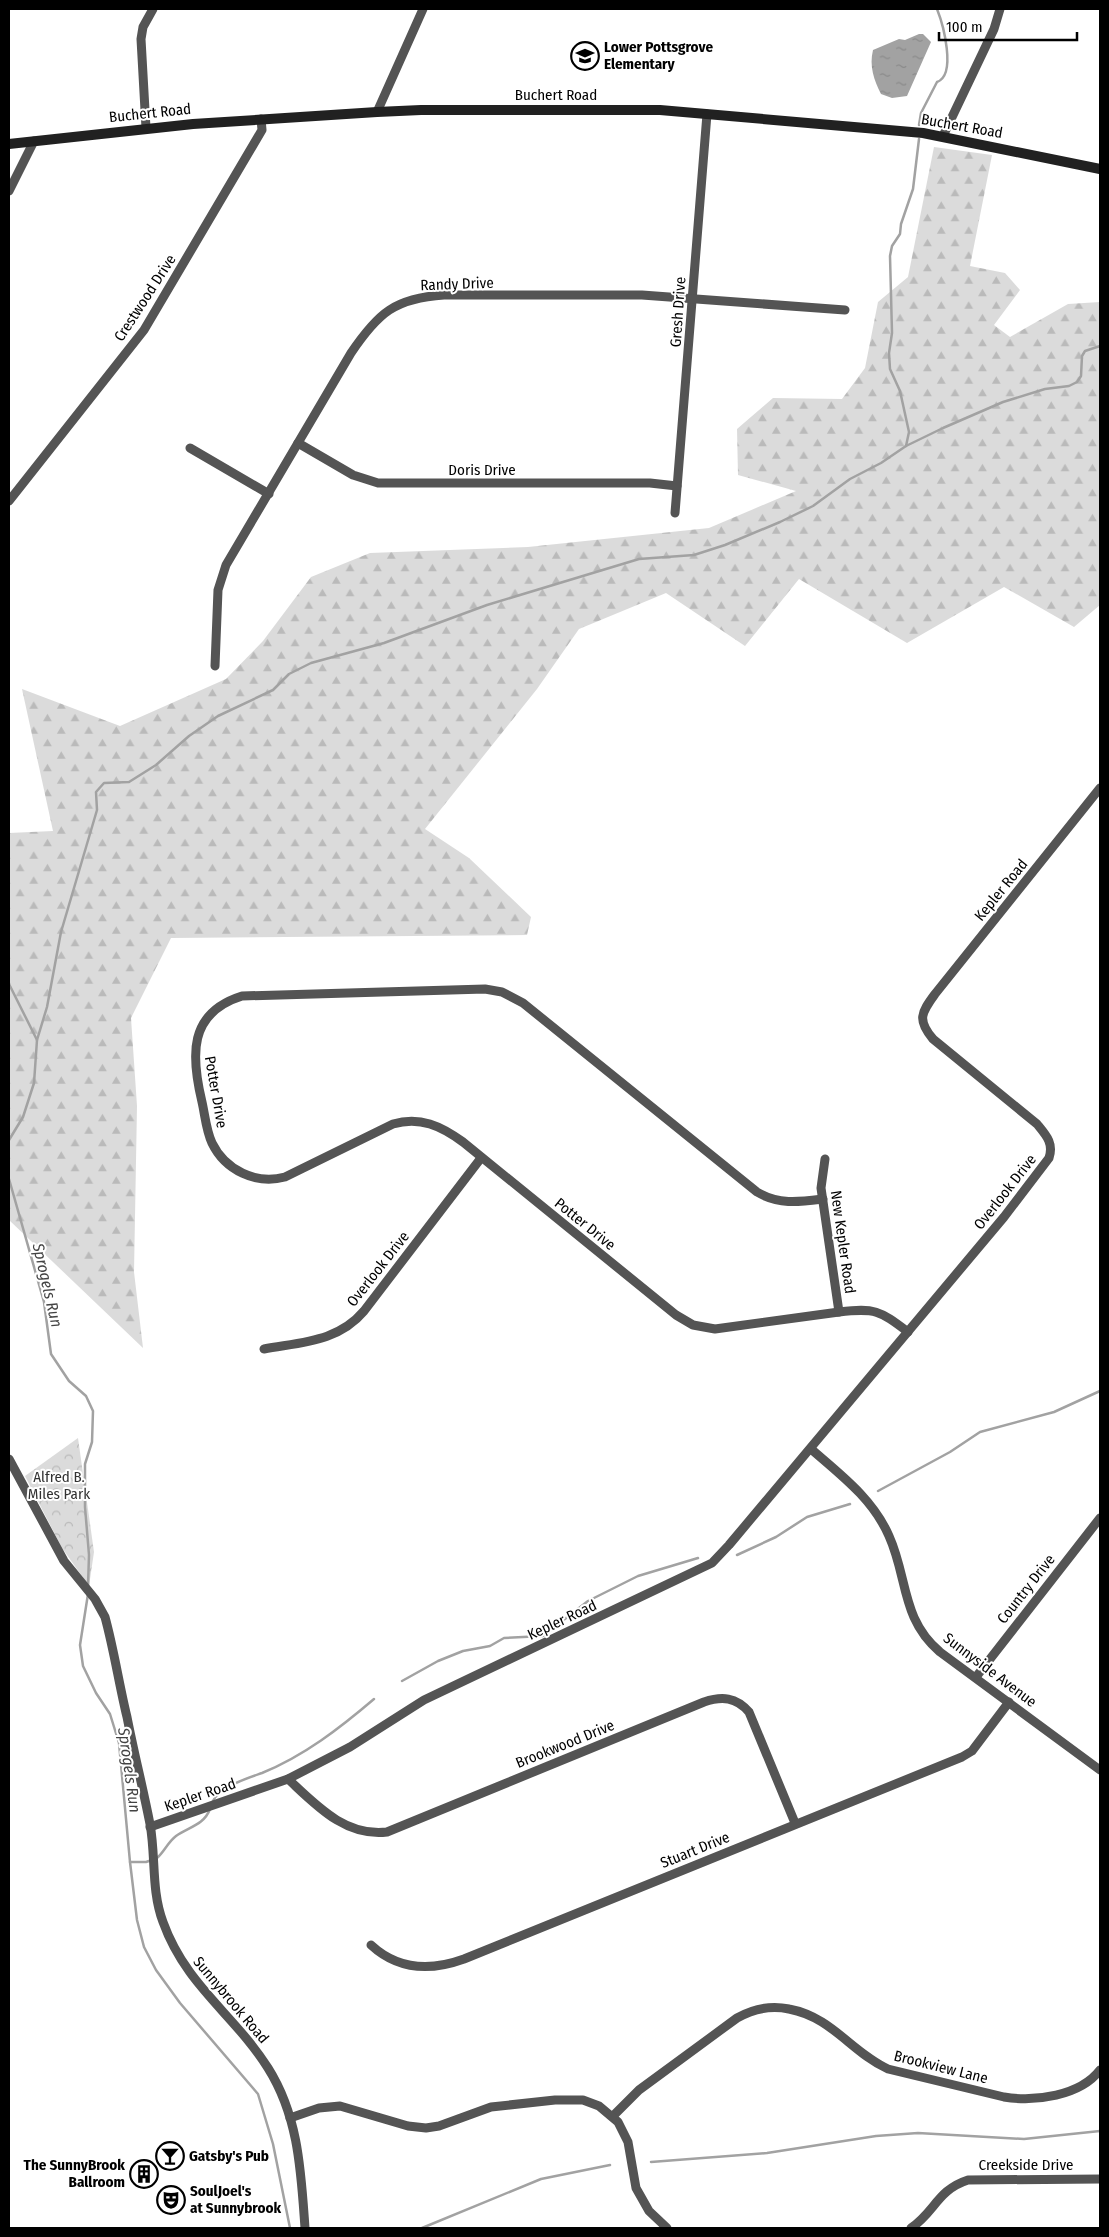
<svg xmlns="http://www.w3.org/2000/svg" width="1109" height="2237" viewBox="0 0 1109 2237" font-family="'Fira Sans Condensed',sans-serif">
  <defs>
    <pattern id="forest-firs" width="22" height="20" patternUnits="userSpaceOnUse" patternTransform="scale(1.25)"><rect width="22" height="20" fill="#dbdbdb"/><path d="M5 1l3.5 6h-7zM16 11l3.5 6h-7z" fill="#bababa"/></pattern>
    <pattern id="park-crowns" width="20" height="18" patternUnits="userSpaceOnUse" patternTransform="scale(1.25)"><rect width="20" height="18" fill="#dbdbdb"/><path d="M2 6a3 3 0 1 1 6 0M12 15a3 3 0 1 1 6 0" fill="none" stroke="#bababa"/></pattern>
    <pattern id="water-ripples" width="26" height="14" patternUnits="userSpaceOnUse" patternTransform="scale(1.25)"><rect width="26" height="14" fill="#a2a2a2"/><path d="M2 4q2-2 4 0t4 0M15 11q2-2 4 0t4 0" fill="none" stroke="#8a8a8a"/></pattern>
  </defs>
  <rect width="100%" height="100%" fill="#fff"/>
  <polygon fill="url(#forest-firs)" points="934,147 992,155 970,266 1005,273 1020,290 994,325 1010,337 1068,304 1100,302 1100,605 1074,627 1004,587 907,643 799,579 745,646 666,593 579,629 537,689 425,829 469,858 531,917 527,935 171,938 131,1018 137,1106 134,1272 143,1348 9,1220 9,833 53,831 22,689 120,726 226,679 263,641 311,577 370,553 528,547 709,528 796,491 738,475 737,429 773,398 842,399 865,368 878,302 908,277"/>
  <polygon fill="url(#park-crowns)" points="78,1438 94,1552 89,1586 62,1548 25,1476"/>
  <path fill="url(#water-ripples)" d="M 919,34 L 923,34 L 931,42 L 907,96 L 892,98 L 881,94 C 874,80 869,66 873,50 L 899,39 L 905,40 Z"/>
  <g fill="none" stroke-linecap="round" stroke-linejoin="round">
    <g stroke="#a2a2a2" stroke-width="2.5">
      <path d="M 919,125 L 921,113 L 937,82 C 957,75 943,24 937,9"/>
      <polyline points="906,446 909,432 900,391 890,369 889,353 892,333 890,256 892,246 900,234 901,224 913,189 919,139"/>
      <polyline points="9,984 37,1040 34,1083 23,1117 9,1140"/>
      <polyline points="37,1040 47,1007 61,932 97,810 96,792 104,783 129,782 156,765 189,736 218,716 273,690 289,674 311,663 384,643 487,605 639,559 694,555 725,545 780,522 813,506 850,479 881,463 906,446 943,428 1003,402 1045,389 1069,386 1077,382 1081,376 1082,356 1085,351 1100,346"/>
      <polyline points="9,1179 44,1302 51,1354 69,1381 86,1396 93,1411 92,1442 85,1464 85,1507 89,1555 88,1586"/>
      <polyline points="878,1491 950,1452 980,1432 1054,1412 1100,1391"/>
      <polyline points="737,1555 776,1537 807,1517 850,1504"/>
      <polyline points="88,1594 80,1645 83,1666 96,1693 110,1714 119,1743 130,1862 137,1920 144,1947 156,1970 180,2003 258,2094 273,2144 290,2228"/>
      <polyline points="402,1681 438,1661 463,1651 490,1646 504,1638 543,1636 588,1601 638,1576 698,1558"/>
      <path d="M 213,1801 C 219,1787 248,1778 262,1773 C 304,1756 340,1728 374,1699"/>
      <path d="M 157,1858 C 164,1852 168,1842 176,1836 C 189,1827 204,1825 210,1809"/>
      <polyline points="130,1862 146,1862 152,1860"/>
      <polyline points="651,2162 767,2153 876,2136 918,2133 1024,2139 1100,2131"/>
      <polyline points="422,2228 541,2179 610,2165"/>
    </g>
    <g stroke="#545454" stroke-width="9">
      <polyline points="377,112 423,9"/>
      <polyline points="146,128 141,39 143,27 153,9"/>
      <polyline points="943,136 994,29 1000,9"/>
      <polyline points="9,191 34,141"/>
      <polyline points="298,443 353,475 378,483 650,483 677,486"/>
      <polyline points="190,448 269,494"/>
      <polyline points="9,501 144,330 262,130 261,119"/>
      <polyline points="675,513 707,114"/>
      <path d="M 215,666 L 218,590 L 226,565 L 351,353 C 378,313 395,298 444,295 L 642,295 L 845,310"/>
      <path d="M 825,1159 L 821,1188 L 839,1312 C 875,1308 879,1310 908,1332"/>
      <path d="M 823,1199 C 799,1202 779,1205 757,1192 L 523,1003 L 502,992 L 485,989 L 242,996 C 188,1013 191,1056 202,1102 C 205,1115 206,1130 212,1143 C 225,1170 256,1185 285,1177 L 393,1124 C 420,1116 441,1126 463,1142 L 676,1315 L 693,1325 L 715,1329 L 839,1312"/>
      <path d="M 264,1349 C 301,1342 338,1342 364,1311 L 481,1158"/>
      <path d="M 811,1449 C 841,1475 873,1499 889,1536 C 908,1578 901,1619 940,1652 L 1100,1770"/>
      <path d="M 9,1459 L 64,1561 L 95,1599 L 105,1617 C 114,1650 119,1684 127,1717 C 134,1753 143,1788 150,1824 C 156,1857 151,1890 163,1922 C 186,1986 234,2014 268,2068 C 299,2117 301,2173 305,2228"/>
      <polyline points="976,1677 1100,1518"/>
      <path d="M 288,1779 C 316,1805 345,1837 387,1832 L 704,1702 C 722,1696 736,1697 749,1712 L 795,1823"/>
      <path d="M 150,1827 L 288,1779 L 350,1747 L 424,1700 L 712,1563 L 729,1545 L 1004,1217 L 1049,1158 C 1054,1143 1046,1135 1037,1124 L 933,1039 C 917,1020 921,1013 935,994 L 1100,788"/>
      <path d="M 371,1945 C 398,1970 431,1971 464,1959 L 962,1757 L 972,1751 L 1009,1702"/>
      <path d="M 613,2116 L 639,2090 L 737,2018 C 753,2009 770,2005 789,2009 C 832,2017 851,2052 888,2069 L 1004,2097 C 1035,2102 1080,2096 1100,2070"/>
      <polyline points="290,2118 319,2108 340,2106 408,2126 426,2128 439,2126 491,2107 555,2100 583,2100 599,2106 618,2122 628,2142 636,2188 649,2211 667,2228"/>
      <path d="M 911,2228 C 935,2212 937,2190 968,2180 L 1100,2179"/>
    </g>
    <polyline stroke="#212121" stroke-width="10" points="9,144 193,124 377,112 421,110 660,110 923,133 1100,169"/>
  </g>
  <defs>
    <symbol id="school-ring" viewBox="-11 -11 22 22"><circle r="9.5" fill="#fff" stroke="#000" stroke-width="1.5"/><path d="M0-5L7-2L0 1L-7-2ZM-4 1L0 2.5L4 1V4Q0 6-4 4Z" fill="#000"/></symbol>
    <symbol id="bar-ring" viewBox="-11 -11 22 22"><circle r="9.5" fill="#fff" stroke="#000" stroke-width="1.5"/><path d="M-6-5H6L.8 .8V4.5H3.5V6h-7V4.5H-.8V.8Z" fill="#000"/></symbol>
    <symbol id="building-ring" viewBox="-11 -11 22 22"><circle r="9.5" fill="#fff" stroke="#000" stroke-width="1.5"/><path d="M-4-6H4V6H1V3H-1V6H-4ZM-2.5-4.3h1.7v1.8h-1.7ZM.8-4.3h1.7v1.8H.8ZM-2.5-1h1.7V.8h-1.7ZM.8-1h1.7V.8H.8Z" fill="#000"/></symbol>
    <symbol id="theatre-ring" viewBox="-11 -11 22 22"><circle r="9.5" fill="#fff" stroke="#000" stroke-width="1.5"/><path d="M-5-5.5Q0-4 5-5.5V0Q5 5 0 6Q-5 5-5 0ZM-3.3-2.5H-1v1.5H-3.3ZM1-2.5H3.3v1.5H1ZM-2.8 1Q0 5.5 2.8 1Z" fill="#000"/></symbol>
  </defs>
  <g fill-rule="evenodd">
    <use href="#school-ring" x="569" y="40" width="32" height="32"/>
    <use href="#bar-ring" x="154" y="2140" width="32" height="32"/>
    <use href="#building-ring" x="128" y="2158" width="32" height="32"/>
    <use href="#theatre-ring" x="155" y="2184" width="32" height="32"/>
  </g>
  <g text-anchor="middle" stroke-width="4" stroke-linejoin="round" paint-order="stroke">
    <g font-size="15" font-weight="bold" fill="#000" stroke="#fff" text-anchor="start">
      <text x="604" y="52">Lower Pottsgrove<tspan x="604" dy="17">Elementary</tspan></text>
      <text x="189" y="2161">Gatsby's Pub</text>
      <text x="125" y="2170" text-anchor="end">The SunnyBrook<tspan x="125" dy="17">Ballroom</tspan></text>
      <text x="190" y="2196">SoulJoel's<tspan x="190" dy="17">at Sunnybrook</tspan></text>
    </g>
    <g font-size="15" fill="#000" stroke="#fff">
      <text x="556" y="100">Buchert Road</text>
      <text transform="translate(150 113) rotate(-6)" y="5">Buchert Road</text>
      <text transform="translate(962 126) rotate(10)" y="5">Buchert Road</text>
      <text transform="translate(457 284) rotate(-2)" y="5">Randy Drive</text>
      <text transform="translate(145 298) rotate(-57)" y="5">Crestwood Drive</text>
      <text transform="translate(678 312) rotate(-86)" y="5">Gresh Drive</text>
      <text x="482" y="475">Doris Drive</text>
      <text transform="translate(1001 890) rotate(-51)" y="5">Kepler Road</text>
      <text transform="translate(216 1092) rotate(80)" y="5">Potter Drive</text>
      <text transform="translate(1005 1192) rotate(-52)" y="5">Overlook Drive</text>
      <text transform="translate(585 1224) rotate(39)" y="5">Potter Drive</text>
      <text transform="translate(843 1242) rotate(82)" y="5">New Kepler Road</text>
      <text transform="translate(378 1269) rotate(-52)" y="5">Overlook Drive</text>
      <text transform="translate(1026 1589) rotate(-52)" y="5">Country Drive</text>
      <text transform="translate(562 1620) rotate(-25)" y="5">Kepler Road</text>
      <text transform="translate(990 1670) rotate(37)" y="5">Sunnyside Avenue</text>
      <text transform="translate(565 1744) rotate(-22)" y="5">Brookwood Drive</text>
      <text transform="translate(200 1795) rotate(-19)" y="5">Kepler Road</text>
      <text transform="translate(695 1850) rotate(-22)" y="5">Stuart Drive</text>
      <text transform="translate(231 2000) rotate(50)" y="5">Sunnybrook Road</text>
      <text transform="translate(941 2067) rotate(14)" y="5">Brookview Lane</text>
      <text x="1026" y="2170">Creekside Drive</text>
    </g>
    <g font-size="15" fill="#323232" stroke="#fff">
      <text x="59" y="1482">Alfred B.<tspan x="59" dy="17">Miles Park</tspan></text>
    </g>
    <g font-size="16" font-style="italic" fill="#434343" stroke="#fff">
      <text transform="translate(48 1285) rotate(77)" y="6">Sprogels Run</text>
      <text transform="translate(130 1770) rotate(82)" y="6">Sprogels Run</text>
    </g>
  </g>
  <rect width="1109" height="2237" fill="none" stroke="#000000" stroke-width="20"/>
  <path d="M939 32v8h138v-8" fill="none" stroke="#000000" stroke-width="2.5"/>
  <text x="946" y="32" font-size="15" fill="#000000" stroke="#ffffff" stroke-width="4" paint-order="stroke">100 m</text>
</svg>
